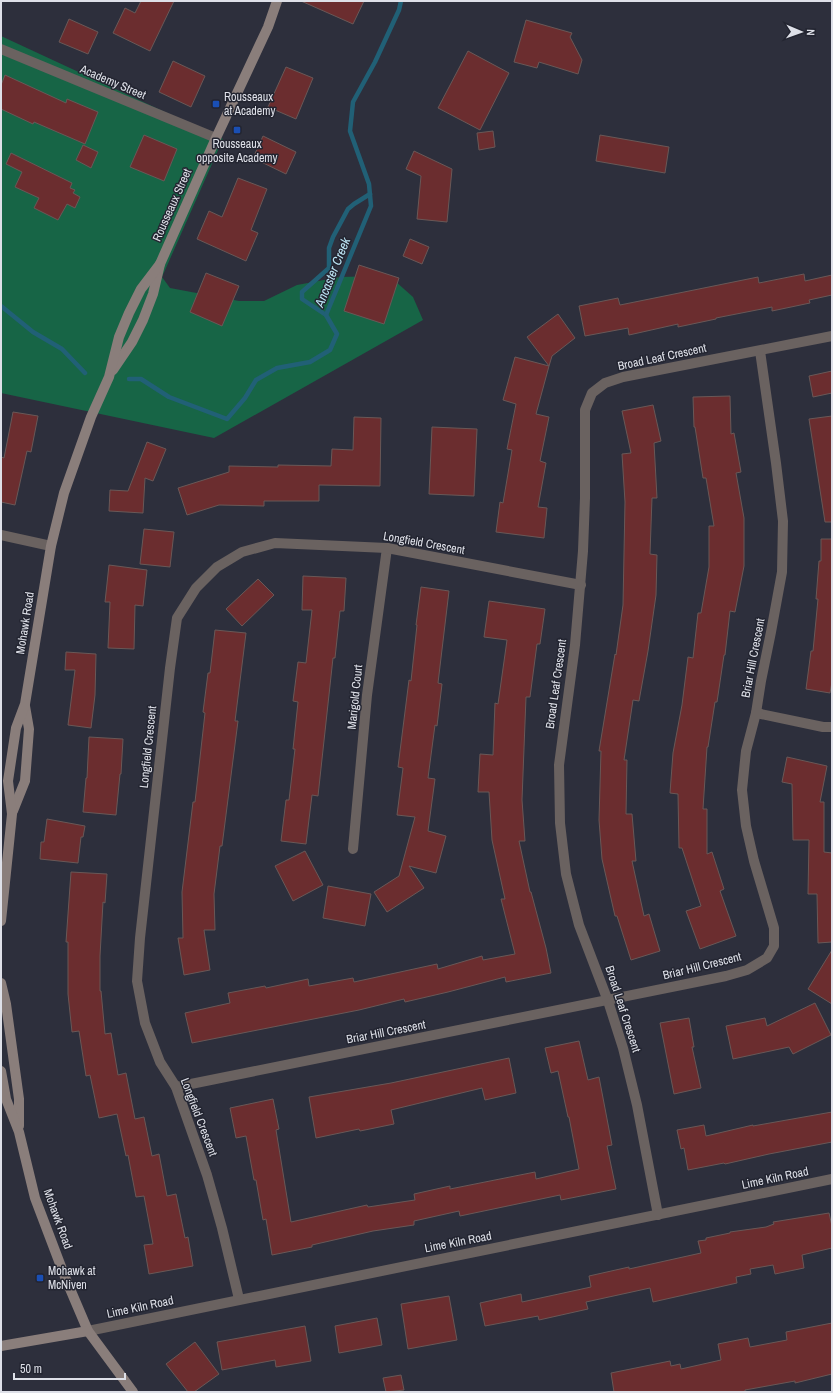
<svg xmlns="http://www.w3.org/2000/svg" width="833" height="1393" viewBox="0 0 833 1393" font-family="'Archivo Narrow',sans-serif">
  <rect width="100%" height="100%" fill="#2d2f3c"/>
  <polygon fill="#176546" points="1,36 223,139 162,277 170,288 239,301 264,301 297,285 340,277 379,276 395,281 413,297 423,320 214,438 1,393"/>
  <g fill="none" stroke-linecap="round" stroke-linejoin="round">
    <g stroke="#216076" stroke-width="4.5">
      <polyline points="1,306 33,332 62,349 85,373"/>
      <polyline points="326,315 302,299 302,292 329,268 329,248 333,237 348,209 354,204 370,194"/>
      <polyline points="129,379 141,379 169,397 227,419 245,398 256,380 277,368 310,362 330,350 337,334 326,315 371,206 369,184 350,131 353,102 375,62 399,10 401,1"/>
    </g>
  </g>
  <g fill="#6b2d2f" stroke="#695857">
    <polygon points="141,1 174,1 150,51 113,33 125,8 135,13"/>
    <polygon points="301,1 364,1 353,24"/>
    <polygon points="69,19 98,32 88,54 59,42"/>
    <polygon points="526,20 572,33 570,37 582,60 578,74 539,62 537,68 514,62"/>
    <polygon points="468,51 509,73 480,130 438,108"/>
    <polygon points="173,61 205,76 191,107 159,92"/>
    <polygon points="286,67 313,78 296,119 268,107"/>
    <polygon points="5,75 66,103 67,99 98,112 85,144 34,122 33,124 1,109 1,85"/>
    <polygon points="493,131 495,147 479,150 477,133"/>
    <polygon points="144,135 177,149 164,181 130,167"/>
    <polygon points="600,135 669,147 665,173 596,161"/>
    <polygon points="263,136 296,152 286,174 253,158"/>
    <polygon points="83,145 98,152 91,168 76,160"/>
    <polygon points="414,151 452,169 447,222 417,219 421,176 406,169"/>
    <polygon points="11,153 72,183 70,188 75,190 73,193 80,197 75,208 67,204 58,220 34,208 39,198 15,187 22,172 6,164"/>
    <polygon points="238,178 267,189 251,230 258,233 246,261 197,239 209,211 222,217"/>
    <polygon points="410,239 429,247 422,264 403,256"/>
    <polygon points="359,265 399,278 384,324 344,311"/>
    <polygon points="206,273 239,286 222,326 190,312"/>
    <polygon points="804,274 805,281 832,275 832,295 809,300 810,303 772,311 772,307 716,318 716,319 678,327 678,324 629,335 628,328 585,336 579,306 618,298 620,305 758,277 759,283"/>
    <polygon points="558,314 575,338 552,356 549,366 527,337"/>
    <polygon points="515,357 549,366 536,414 549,417 540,461 546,463 538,507 547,508 544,538 496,532 500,502 503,503 512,450 507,449 516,404 503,400"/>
    <polygon points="832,371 832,393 813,397 809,376"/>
    <polygon points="730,396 731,434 734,433 741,472 736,473 744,518 744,566 735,612 730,611 725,655 724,655 717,702 715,702 708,747 707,747 703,809 707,809 707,854 712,852 724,889 720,891 736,936 700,949 686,911 701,906 682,848 679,848 678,794 670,793 673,753 682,705 688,657 693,658 698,613 701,613 709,567 709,526 714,526 706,478 703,478 695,427 694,427 693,397"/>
    <polygon points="653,405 661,441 654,443 657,498 652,498 650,554 657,555 656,595 648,651 639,701 633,700 624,760 627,760 626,814 632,814 636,861 632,861 644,916 649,914 660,951 631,960 617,916 615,916 602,859 599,820 601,751 599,751 615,654 616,655 623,605 625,502 622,454 631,453 622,411"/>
    <polygon points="13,412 38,416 31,452 27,451 15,505 1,502 1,457 4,458"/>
    <polygon points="832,416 832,522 825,522 809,419"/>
    <polygon points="354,417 381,418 380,486 319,485 319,501 264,501 264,506 219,505 187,515 178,488 229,472 229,466 278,467 278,465 331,466 332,449 353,450"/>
    <polygon points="432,427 477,429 474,496 429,494"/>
    <polygon points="147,442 166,449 153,481 145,478 143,513 109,511 110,490 128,491"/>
    <polygon points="144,529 174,532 170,567 140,564"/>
    <polygon points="821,539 832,539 832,682 830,693 806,689 811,651 813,651 818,599 816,599 819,561 821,561"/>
    <polygon points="109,565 147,570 143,606 135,605 134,649 108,648 110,602 105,602"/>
    <polygon points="303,576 346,578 344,611 340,611 335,658 333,658 318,796 312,795 306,844 281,841 286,800 289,800 295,749 293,749 298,702 293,701 298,662 306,663 312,610 302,610"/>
    <polygon points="258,579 274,595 242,626 226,609"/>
    <polygon points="421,587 449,591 438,683 442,684 437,726 435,725 428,778 435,779 428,831 446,836 436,873 409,866 424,888 387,912 374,892 399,876 415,817 397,815 403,768 398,767 409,680 411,681 417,625 416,625"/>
    <polygon points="489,601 545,609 540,644 537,644 530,697 526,697 522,800 525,841 519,841 530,892 531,892 546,948 551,973 506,982 505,977 448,992 405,1002 404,999 359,1010 192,1043 185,1013 230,1003 228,993 265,986 266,988 308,979 309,986 353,978 354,982 437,964 438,969 482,956 483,960 515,954 501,899 505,899 492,840 489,792 478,792 480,754 493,755 495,703 498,704 507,640 484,637"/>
    <polygon points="215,630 246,633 235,721 238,721 222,846 220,846 214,894 215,930 204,930 210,970 184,975 178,938 183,938 182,892 193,802 195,802 205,713 203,712 208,673 210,673"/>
    <polygon points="66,652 96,654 95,695 91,728 68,725 75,670 65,670"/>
    <polygon points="89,737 123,739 121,774 120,774 116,815 83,812 86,778 87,778"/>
    <polygon points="787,757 827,766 820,802 824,802 824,852 832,853 832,942 818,943 817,894 808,894 809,840 793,840 792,784 782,782"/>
    <polygon points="47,819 85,826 83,837 81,837 78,863 40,859 41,842 44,842"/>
    <polygon points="305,851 323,885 293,901 275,866"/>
    <polygon points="71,872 107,874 105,903 103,902 100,956 100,991 101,991 105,1034 111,1033 118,1075 126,1073 135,1119 144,1117 152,1156 159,1154 167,1196 176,1194 185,1238 188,1237 193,1266 149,1274 144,1245 153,1244 144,1196 136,1197 128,1155 126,1156 117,1114 99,1118 90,1075 86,1076 79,1031 72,1032 68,994 68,942 66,942"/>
    <polygon points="328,886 371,894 365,926 323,918"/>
    <polygon points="832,950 832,1004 808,989"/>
    <polygon points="815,1003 831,1035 793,1054 789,1047 733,1059 726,1026 765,1018 767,1026"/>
    <polygon points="689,1018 694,1047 692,1047 701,1088 674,1094 660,1023"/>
    <polygon points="579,1041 588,1080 599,1077 612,1145 607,1146 616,1189 561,1200 560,1195 460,1216 459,1211 414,1221 414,1225 373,1231 312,1245 312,1247 272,1255 266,1219 263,1220 256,1180 254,1180 246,1136 236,1138 230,1108 273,1099 279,1129 276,1130 291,1222 367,1205 368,1207 415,1200 414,1194 450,1186 450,1189 535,1172 536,1179 579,1169 569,1117 568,1117 558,1071 551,1073 545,1048"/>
    <polygon points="509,1058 516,1093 485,1100 482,1088 391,1110 394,1124 360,1131 359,1129 316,1138 309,1097 391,1083"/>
    <polygon points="832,1112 832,1142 769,1154 725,1164 724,1163 688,1170 684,1148 681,1149 677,1130 704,1125 706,1136 753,1125 753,1126"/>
    <polygon points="829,1213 832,1226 832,1248 802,1255 804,1268 775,1274 773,1265 750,1269 751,1274 736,1277 737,1283 653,1302 650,1288 586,1302 588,1309 539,1320 538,1316 485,1326 480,1303 521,1294 522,1302 591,1287 589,1276 629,1267 629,1269 701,1253 698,1241 706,1240 706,1238 730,1233 730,1232 766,1227 774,1224 773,1222"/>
    <polygon points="449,1296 457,1340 408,1349 401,1304"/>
    <polygon points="377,1318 382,1345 339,1353 335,1326"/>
    <polygon points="832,1323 832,1374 795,1383 795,1381 745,1390 745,1392 614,1392 611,1373 670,1361 671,1366 680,1364 681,1369 721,1360 718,1344 748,1338 750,1347 787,1340 786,1332"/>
    <polygon points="305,1326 311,1361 276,1367 275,1360 222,1370 217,1342"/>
    <polygon points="195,1342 219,1374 194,1392 188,1392 166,1364"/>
    <polygon points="401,1375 404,1390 386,1392 383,1378"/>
  </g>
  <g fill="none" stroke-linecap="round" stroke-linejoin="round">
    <g stroke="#6a6260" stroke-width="10">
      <polyline points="1,49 216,138"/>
      <polyline points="1,535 51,546"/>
      <polyline points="756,713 823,727 832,727"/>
      <polyline points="353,849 367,695 387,548"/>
      <polyline points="176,1087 726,976 747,970 767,958 774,946 774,928 754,861 746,826 742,790 746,751 756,713 761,681 771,632 782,572 783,521 776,463 760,351"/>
      <polyline points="658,1215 637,1105 623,1048 608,1001 579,925 566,874 560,823 559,765 575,645 583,551 585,498 585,410 592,393 605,383 623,377 832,336"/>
      <polyline points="239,1299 222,1228 207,1175 176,1087 160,1062 145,1023 137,981 140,938 170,668 177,618 196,588 217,567 242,552 275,543 387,548 581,585"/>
      <polyline points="88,1331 832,1179"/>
    </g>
    <g stroke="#8a7e7b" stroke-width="10">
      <polyline points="113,370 132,342 143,320 153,294 160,264 216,138 268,27 277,1"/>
      <polyline points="13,811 25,781 29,729 25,706"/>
      <polyline points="1,921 12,814 8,781 16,728 25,704 51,546 64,493 91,417 109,377 119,337 129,313 141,289 160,264"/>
      <polyline points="1,983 6,1004 19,1099 19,1126"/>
      <polyline points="1,1071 6,1099 19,1132 35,1198 65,1277 88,1331 133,1392"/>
      <polyline points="1,1346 88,1331"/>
    </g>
  </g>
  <g fill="#1a4fb4" stroke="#232531" stroke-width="1.5">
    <rect x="212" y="100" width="8" height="8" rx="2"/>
    <rect x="233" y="126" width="8" height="8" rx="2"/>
    <rect x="36" y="1274" width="8" height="8" rx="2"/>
  </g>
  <g text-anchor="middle" stroke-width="3" stroke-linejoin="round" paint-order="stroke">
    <g font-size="12" fill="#dee0e8" stroke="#232531">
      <text transform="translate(113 82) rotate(23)" y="4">Academy Street</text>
      <text transform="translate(172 205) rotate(-66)" y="4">Rousseaux Street</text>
      <text transform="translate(662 357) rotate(-12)" y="4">Broad Leaf Crescent</text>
      <text transform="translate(424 543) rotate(10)" y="4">Longfield Crescent</text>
      <text transform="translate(25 623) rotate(-81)" y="4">Mohawk Road</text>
      <text transform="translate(753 658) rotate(-79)" y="4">Briar Hill Crescent</text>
      <text transform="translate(556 684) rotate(-82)" y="4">Broad Leaf Crescent</text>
      <text transform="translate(355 697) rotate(-84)" y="4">Marigold Court</text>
      <text transform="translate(148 747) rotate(-84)" y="4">Longfield Crescent</text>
      <text transform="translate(702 966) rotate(-14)" y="4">Briar Hill Crescent</text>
      <text transform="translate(623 1009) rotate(72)" y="4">Broad Leaf Crescent</text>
      <text transform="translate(386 1032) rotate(-11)" y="4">Briar Hill Crescent</text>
      <text transform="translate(199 1117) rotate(69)" y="4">Longfield Crescent</text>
      <text transform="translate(775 1178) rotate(-12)" y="4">Lime Kiln Road</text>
      <text transform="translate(58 1219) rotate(70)" y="4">Mohawk Road</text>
      <text transform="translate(458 1242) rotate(-11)" y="4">Lime Kiln Road</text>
      <text transform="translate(140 1307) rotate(-12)" y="4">Lime Kiln Road</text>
    </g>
    <g font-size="12" fill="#dee0e8" stroke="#232531" text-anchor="start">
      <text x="224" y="101">Rousseaux<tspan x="224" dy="14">at Academy</tspan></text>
      <text x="237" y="148" text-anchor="middle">Rousseaux<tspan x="237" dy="14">opposite Academy</tspan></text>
      <text x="48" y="1275">Mohawk at<tspan x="48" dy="14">McNiven</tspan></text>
    </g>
    <g font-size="13" font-style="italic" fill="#bee7f7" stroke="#232531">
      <text transform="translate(332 272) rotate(-68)" y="5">Ancaster Creek</text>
    </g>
  </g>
  <rect width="833" height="1393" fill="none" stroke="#dee0e8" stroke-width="4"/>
  <g transform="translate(801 32) rotate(92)" stroke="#232531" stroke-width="3" paint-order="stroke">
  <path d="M0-3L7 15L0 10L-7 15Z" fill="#dee0e8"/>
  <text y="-6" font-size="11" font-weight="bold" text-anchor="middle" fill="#dee0e8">N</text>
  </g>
  <path d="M14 1373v6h111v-6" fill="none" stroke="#dee0e8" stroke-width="2"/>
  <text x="20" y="1373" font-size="12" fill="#dee0e8" stroke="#232531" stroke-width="3" paint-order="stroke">50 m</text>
</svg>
